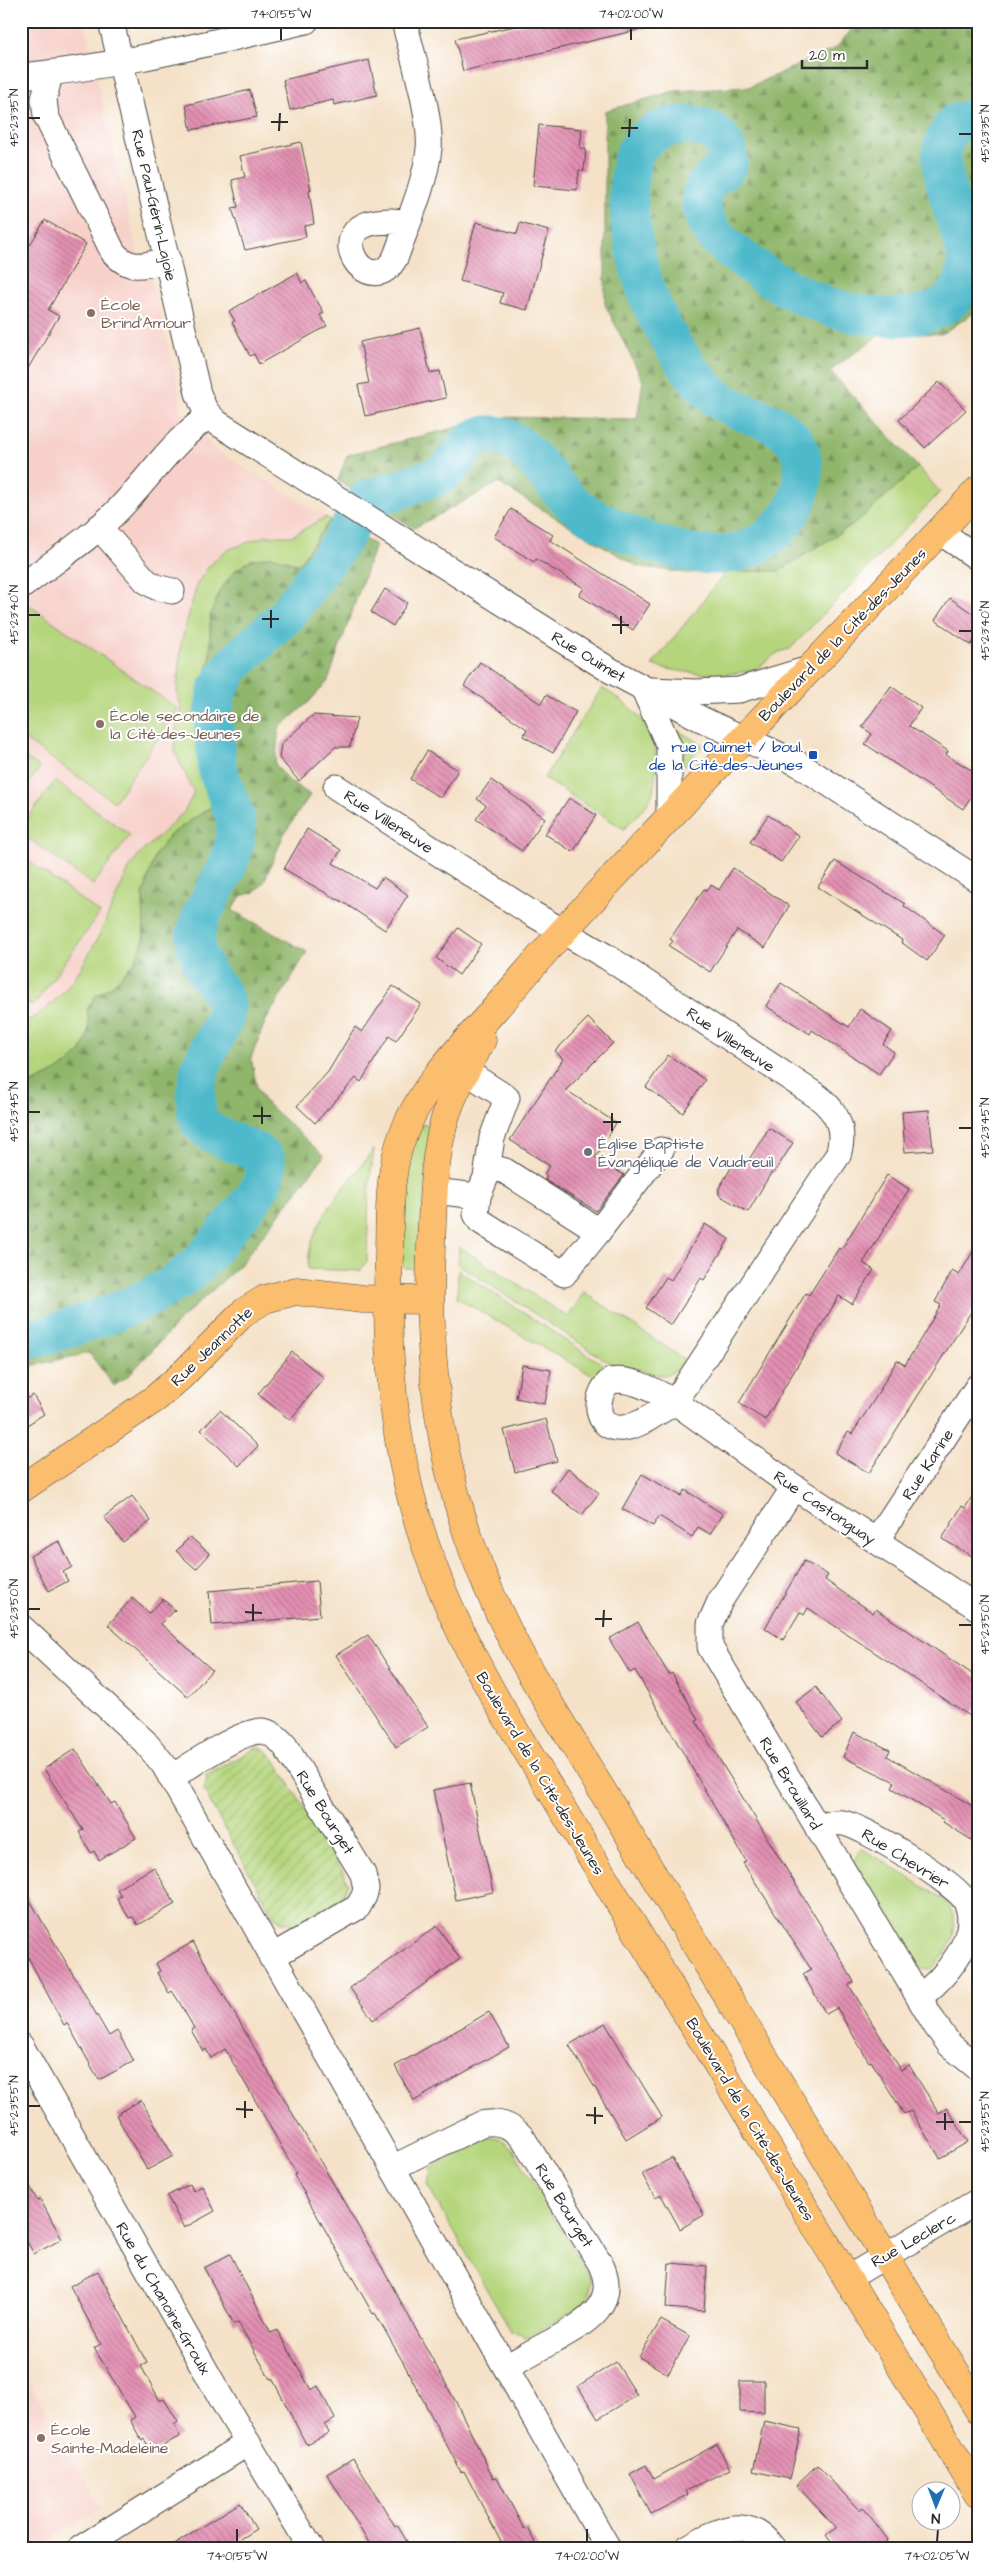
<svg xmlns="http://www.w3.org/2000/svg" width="999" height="2569" viewBox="0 0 999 2569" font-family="'Architects Daughter',sans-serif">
  <defs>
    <pattern id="forest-firs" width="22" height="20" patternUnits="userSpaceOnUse" patternTransform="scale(1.25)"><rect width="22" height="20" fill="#90b66c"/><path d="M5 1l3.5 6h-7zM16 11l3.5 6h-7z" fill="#769459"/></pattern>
    <pattern id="garden-furrows" width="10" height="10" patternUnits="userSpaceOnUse" patternTransform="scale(1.25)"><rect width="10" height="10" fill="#b5d57d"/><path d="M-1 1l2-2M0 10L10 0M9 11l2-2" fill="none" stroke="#9cb76c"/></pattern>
    <pattern id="building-back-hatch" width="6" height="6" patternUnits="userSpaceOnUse" patternTransform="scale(1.25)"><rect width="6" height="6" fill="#e390b2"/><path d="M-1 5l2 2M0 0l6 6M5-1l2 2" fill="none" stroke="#b87691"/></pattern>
  </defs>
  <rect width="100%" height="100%" fill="#fff"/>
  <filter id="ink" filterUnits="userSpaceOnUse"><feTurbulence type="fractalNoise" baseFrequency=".02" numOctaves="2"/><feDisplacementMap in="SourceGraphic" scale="10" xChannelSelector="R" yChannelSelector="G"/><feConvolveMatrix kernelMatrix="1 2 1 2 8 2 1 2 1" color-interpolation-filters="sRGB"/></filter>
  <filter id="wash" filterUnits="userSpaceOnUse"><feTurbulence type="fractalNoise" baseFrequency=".0096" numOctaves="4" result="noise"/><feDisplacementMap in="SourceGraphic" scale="20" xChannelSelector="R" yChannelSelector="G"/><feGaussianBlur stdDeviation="1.12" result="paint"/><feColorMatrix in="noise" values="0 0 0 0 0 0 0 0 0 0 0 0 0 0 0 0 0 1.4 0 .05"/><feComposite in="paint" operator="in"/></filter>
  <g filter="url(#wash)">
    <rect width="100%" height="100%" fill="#f4e1c7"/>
    <g fill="#f7d0c9">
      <polygon points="21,21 83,21 143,276 151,278 177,382 180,396 179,409 215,450 326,517 292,536 265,536 197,584 181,644 177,691 182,711 174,736 175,752 194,793 184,812 138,856 129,869 77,976 56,1001 37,1017 21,1024"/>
      <polygon points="21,2367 101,2508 36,2548 21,2548"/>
    </g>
    <g fill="#b5d57d" stroke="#708054">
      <path d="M 918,467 L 940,492 L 790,649 C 773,652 773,658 760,666 C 738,680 676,673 652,665 L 726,572 L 779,571 L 857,522 Z"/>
      <path d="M 326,517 L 330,520 L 298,565 L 285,559 L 211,639 L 210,660 L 202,687 L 205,745 L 208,755 L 205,766 L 212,806 L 170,835 L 143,895 L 144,939 L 135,961 L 112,986 L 95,996 L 87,1010 C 97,1059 57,1071 21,1088 L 21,1024 C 81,997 102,924 129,869 L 138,856 L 184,812 L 194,793 L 175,752 L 174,736 L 182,711 L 177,692 L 181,644 L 197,584 L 209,566 L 225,551 L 265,536 L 292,536 Z"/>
      <polygon points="26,603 178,709 114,802 21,737 21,611"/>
      <path d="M 602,688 C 635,708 658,728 656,770 C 655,779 655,791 650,800 C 643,810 632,820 624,829 L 544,778 Z"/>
      <polygon points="675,729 703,745 685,765 681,763"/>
      <polygon points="21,755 40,767 21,794"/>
      <polygon points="55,781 130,835 93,885 21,833 21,827"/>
      <polygon points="21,856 100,913 33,1006 21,998"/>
      <path d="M 423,1124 L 430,1126 L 418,1265 L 416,1269 L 405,1268 L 402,1265 C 404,1218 399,1166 423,1124 Z"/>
      <path d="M 374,1149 L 369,1186 L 367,1261 L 360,1271 L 308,1269 C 307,1222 348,1185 374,1149 Z"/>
      <path d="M 459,1247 L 568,1317 L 584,1292 L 685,1360 C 664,1391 642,1364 613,1365 L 458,1264 Z"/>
      <polygon points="458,1270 607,1367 595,1377 457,1298"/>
      <path d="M 863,1849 L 943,1899 C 966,1920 951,1953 929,1970 L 918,1968 L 855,1864 L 858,1851 Z"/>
      <polygon points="488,2137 503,2140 513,2149 591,2279 590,2294 582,2307 525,2338 524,2334 511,2332 427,2184 431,2172 430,2168"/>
      <polygon points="735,2542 752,2548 718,2548"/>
    </g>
    <g fill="url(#forest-firs)" stroke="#5e704c">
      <polygon points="859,21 978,21 978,310 942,334 882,333 830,371 918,467 857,522 779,571 686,573 637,566 498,483 414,528 338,481 347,455 496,417 637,419 643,381 605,304 605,111 675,91 749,87 836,48"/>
      <path d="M 330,520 L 375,545 L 328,681 L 310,701 L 279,728 L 275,764 L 287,779 L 310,795 L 284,834 L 263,884 L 254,892 L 241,896 L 232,910 L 307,952 L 265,1022 L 251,1058 L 257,1088 L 264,1101 L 324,1156 L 240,1265 L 181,1319 L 129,1375 L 114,1386 L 89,1353 L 21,1368 L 21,1088 C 57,1071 97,1059 87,1010 L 95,996 L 112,986 L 135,961 L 144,939 L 143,895 L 155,855 L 170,835 L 212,806 L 206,785 L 205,766 L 208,755 L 200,734 L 200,716 L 202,687 L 210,660 L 210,616 L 219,592 L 234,571 L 251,560 L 272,556 L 298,565 Z"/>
    </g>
    <polygon fill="url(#garden-furrows)" stroke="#708054" points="256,1748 263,1748 274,1758 343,1872 348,1883 342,1899 290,1926 289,1922 282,1922 274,1917 204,1791 207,1778 205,1776"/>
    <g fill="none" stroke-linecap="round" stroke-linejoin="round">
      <path stroke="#4eb9ca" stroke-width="39" d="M 21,1342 C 71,1329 135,1309 178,1281 C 202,1265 220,1238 238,1217 C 251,1201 269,1182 266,1160 L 258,1153 L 214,1134 L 200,1123 L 196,1111 L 196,1092 L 200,1068 L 224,1019 L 226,1005 L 222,994 L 207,974 L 197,952 L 195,936 L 201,916 L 227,867 L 235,842 L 236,819 L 217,769 L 213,713 L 217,690 L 233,665 L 286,615 L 341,542 L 366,500 L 439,476 C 458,466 462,438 486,435 C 525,430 549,486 576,506 C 608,531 690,561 730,554 C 752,550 770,539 784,522 C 794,511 802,492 803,477 C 807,415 746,424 712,394 C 681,366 650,311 640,271 C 632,241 622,182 635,153 C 653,114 732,114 728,165 C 723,172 716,175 710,180 C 692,198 705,226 719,240 C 747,264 779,286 812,300 C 862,322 977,337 965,250 C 958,224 939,176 942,151 C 943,140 949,132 955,123 L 978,117"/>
    </g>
    <g id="blocks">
      <g fill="url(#building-back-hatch)">
        <polygon points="538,21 645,21 646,28 463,71 455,39"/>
        <polygon points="369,60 377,95 334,105 333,100 290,110 283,80"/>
        <polygon points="250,90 257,117 191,130 186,105"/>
        <polygon points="539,125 582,129 580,148 586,149 584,171 579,170 577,190 533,186"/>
        <polygon points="301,142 311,190 309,190 314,224 304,226 306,237 245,250 232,208 238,207 232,180 245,177 240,156"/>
        <polygon points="45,220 86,244 48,310 59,316 21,380 21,240 30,245"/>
        <polygon points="476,222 517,234 520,223 549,231 527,310 500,303 503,293 460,281"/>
        <polygon points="297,273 302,283 305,280 324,313 320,315 327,326 259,364 254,354 250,356 232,322 235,321 229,311"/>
        <polygon points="420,328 430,373 440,371 446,398 365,416 358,385 369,383 360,342"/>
        <polygon points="939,382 966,410 925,448 899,420"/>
        <polygon points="511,509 553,535 550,540 650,604 633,630 579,595 584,588 536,559 534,562 494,537"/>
        <polygon points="385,589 407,603 393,626 371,612"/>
        <polygon points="950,598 978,617 978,635 971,645 935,620"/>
        <polygon points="480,662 541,704 546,695 576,712 553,753 523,736 527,729 464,686"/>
        <polygon points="891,686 921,708 909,726 948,751 946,755 978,774 978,786 963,809 865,744 872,734 862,727"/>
        <polygon points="313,715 357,718 350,747 335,747 299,781 279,758 281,744"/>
        <polygon points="427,751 458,770 441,798 410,779"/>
        <polygon points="491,780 545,818 522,851 476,819 486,805 477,799"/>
        <polygon points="569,798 596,815 573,852 545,834"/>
        <polygon points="768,815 799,836 781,862 750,842"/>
        <polygon points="307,829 341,850 333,863 375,888 383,877 408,895 385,930 338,899 338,900 284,869"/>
        <polygon points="835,861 905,904 904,906 945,935 927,961 901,942 902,940 818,887"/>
        <polygon points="733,868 789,906 765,948 737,930 710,972 669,946 673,941 670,939 704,889 707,890 711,885 719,890"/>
        <polygon points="458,928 481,944 459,975 436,958"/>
        <polygon points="781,983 849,1027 860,1009 892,1031 883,1044 894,1052 879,1074 812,1030 810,1034 766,1006"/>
        <polygon points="393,986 421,1004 396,1041 389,1036 361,1082 356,1078 315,1123 297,1106 328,1072 355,1027 362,1032"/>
        <polygon points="588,1018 613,1043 566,1090 616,1123 595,1158 624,1175 596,1211 545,1180 547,1176 544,1174 550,1166 510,1140 563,1059 555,1051"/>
        <polygon points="668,1055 705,1080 683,1113 646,1087"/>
        <polygon points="929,1110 933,1150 905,1152 902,1112"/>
        <polygon points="769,1128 793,1143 773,1174 771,1173 748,1212 719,1195 719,1188 734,1163 743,1169"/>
        <polygon points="887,1175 909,1189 863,1263 874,1270 852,1304 839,1296 765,1420 739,1403 806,1293 809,1295 839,1248 841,1250"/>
        <polygon points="705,1224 729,1239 704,1280 701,1278 671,1325 646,1308 666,1277 671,1280"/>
        <polygon points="978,1243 978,1301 869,1473 835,1453 848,1432 852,1434 874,1400 897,1360 905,1365 941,1305 935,1302 952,1271 959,1275"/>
        <polygon points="292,1352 324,1378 290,1420 258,1394"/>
        <polygon points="522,1365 551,1370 545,1404 516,1398"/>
        <polygon points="33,1395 44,1414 21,1429 21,1402"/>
        <polygon points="220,1410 258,1446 239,1466 201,1430"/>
        <polygon points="546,1419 557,1461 515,1472 504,1430"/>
        <polygon points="568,1468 599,1493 582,1515 551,1491"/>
        <polygon points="642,1474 681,1496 685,1490 723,1514 710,1534 698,1527 692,1537 659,1516 653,1526 622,1509"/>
        <polygon points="978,1487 978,1547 972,1556 942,1539 962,1506 965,1508"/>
        <polygon points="132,1496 151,1521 123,1542 104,1517"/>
        <polygon points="190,1537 210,1554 196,1569 176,1551"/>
        <polygon points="59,1541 72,1567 63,1572 68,1581 49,1591 30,1556"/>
        <polygon points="804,1561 828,1575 825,1580 873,1613 876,1609 978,1678 978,1704 970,1716 808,1608 804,1615 800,1612 783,1640 765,1628"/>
        <polygon points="317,1581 320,1616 212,1625 209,1591"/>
        <polygon points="132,1598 149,1613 163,1599 175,1610 161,1624 212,1670 188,1697 108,1625"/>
        <polygon points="638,1622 669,1675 672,1673 698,1720 696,1721 838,1954 854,1982 849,1985 901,2070 909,2065 939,2113 947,2108 968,2142 940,2158 911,2111 904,2114 871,2061 869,2062 837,2008 826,2014 803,1974 811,1969 743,1863 746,1861 635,1670 630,1673 609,1639"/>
        <polygon points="368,1635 428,1727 396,1747 336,1655"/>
        <polygon points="816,1687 842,1722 822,1737 796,1702"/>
        <polygon points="854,1732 890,1750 887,1756 978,1809 978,1844 943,1822 944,1820 892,1788 895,1782 843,1757"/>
        <polygon points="75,1749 111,1804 115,1802 136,1838 99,1860 94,1851 91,1853 79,1832 83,1830 44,1769"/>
        <polygon points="470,1783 493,1892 456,1900 433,1790"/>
        <polygon points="154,1867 175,1904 138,1925 133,1917 129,1918 117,1898 121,1896 117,1889"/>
        <polygon points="21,1885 109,2036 117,2031 134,2061 99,2080 67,2023 64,2025 21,1944"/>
        <polygon points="437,1926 460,1959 373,2020 350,1988"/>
        <polygon points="193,1942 380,2264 457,2404 493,2478 497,2477 524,2529 527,2528 538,2548 490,2548 501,2542 464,2471 461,2472 404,2364 375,2313 373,2314 294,2175 296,2173 259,2107 225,2049 211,2058 206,2049 203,2051 191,2030 194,2028 178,2000 172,1991 169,1993 157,1973 160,1971 156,1963"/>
        <polygon points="489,2012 509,2047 414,2101 395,2066"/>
        <polygon points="605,2023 662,2117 626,2139 569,2045"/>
        <polygon points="141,2100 173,2156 147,2170 116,2115"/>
        <polygon points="672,2158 704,2215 680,2229 661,2195 655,2198 642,2174"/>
        <polygon points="21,2171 37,2200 40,2199 62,2239 34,2254 21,2231"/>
        <polygon points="190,2184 193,2191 202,2186 215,2211 184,2228 167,2196"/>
        <polygon points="230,2254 271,2333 277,2330 311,2390 318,2386 335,2419 325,2425 329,2433 306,2444 272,2378 270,2379 238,2322 234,2324 204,2268"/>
        <polygon points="669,2263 707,2266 704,2311 666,2308"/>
        <polygon points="98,2271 147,2363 141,2366 160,2401 164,2399 178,2422 174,2425 180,2436 152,2452 144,2439 142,2441 130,2420 135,2417 94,2348 101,2344 70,2286"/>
        <polygon points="661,2320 690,2336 668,2374 639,2357"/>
        <polygon points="616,2362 637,2395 598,2419 578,2386"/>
        <polygon points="740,2381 764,2381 764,2413 740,2412"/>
        <polygon points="764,2421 801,2429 790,2479 753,2471"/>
        <polygon points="717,2444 730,2469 686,2491 688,2495 651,2514 630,2474 646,2465 654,2479"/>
        <polygon points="353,2458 395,2526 397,2525 411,2548 372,2548 327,2474"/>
        <polygon points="817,2465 859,2510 863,2507 888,2540 879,2548 835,2548 826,2535 836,2528 796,2485"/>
        <polygon points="240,2503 256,2529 225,2548 167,2548"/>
      </g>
    </g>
  </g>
  <g filter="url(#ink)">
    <use href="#blocks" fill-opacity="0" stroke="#494642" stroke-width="1"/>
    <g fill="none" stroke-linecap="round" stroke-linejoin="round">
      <defs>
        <g id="minor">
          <polyline points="111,21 198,393 205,410 216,422 608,669 701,719 797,763 978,880"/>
          <path d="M 404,21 C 412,54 432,118 429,149 C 425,185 408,222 396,256 C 371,305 320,231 376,222 C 387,221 396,220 407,223"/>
          <path d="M 50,74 L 44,99 L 46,116 L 113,252 C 130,272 145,265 168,260"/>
          <path d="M 21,76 C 118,67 212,42 306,21"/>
          <polyline points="99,527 146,581 156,587 172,591"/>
          <polyline points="940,532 978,558"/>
          <path d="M 21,587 C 53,562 88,540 117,511 C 148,480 172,441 209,416"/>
          <polyline points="644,690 669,746 669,818"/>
          <polyline points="652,690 696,692 739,690 809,669"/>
          <path d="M 336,787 L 531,913 L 607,957 L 817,1096 C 838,1112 846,1130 838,1155 L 675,1402 C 659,1411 641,1426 623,1428 C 594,1431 593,1396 610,1381 C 633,1377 656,1392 675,1402 L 794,1487 L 978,1608"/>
          <polyline points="465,1071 507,1098 492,1138 486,1177 478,1196 476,1214 480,1221 564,1274 599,1231 505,1171 488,1166"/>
          <polyline points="433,1191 478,1196"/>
          <polyline points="599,1231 661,1150"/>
          <polyline points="794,1487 720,1601 710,1624 710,1647 936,2026 950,2045 978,2068"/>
          <polyline points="876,1541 978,1386"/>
          <polyline points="21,1627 145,1742 164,1765 608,2548"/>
          <path d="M 171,1778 C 189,1766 242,1730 262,1731 C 272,1732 279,1739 285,1746 L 363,1874 L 366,1889 L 364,1896 L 358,1907 L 271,1957"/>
          <path d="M 818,1829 C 826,1824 834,1822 843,1823 C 863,1826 958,1884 966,1902 C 982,1935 944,1980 919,1997"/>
          <polyline points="21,2046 228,2410 311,2548"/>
          <path d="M 392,2168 L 481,2124 C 497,2120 511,2125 522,2137 L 600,2263 C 621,2305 584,2323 553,2341 C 537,2349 522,2358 506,2367"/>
          <polyline points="848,2278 978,2201"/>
          <polyline points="81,2548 248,2443"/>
          <path d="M 687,2548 C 718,2530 747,2513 773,2548"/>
        </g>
        <g id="major">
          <path d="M 978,490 C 842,637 702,780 567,927 C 542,954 519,982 494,1010 C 461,1047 423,1084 404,1132 C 388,1171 390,1214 389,1255 C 382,1427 412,1553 498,1703 L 978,2494"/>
          <path d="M 482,1040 C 469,1065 454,1089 446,1115 C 433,1158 433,1203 431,1247 C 425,1405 451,1534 530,1672 L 978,2409"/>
          <polyline points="21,1489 156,1398 181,1376 244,1312 265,1299 296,1291 363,1299 429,1300"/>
        </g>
      </defs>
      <use href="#minor" stroke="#494642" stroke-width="27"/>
      <use href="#major" stroke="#494642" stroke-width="29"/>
      <use href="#minor" stroke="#fff" stroke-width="25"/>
      <use href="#major" stroke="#fbbe6e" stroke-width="28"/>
    </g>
  </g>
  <path fill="none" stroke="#2b2b2b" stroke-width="2" d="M 281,40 L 281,28M 631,40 L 631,28M 28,118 L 40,118M 271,122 L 288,122M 621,128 L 638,128M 279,131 L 280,113M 959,134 L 972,134M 629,137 L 630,119M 28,615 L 40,615M 262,619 L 279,619M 612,625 L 629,625M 271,628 L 271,610M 959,631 L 972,631M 621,634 L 621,616M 28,1112 L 40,1112M 253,1116 L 271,1116M 603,1122 L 621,1122M 262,1124 L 262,1107M 959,1128 L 972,1128M 612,1131 L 612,1113M 28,1609 L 40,1609M 245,1612 L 262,1613M 595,1619 L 612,1619M 253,1621 L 253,1604M 959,1625 L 972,1625M 603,1627 L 604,1610M 28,2106 L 40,2106M 236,2109 L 253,2110M 586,2115 L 603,2116M 245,2118 L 245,2101M 936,2122 L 954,2122M 959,2122 L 972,2122M 595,2124 L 595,2107M 945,2130 L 945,2113M 237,2542 L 237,2529M 587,2542 L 587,2529M 937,2542 L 938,2529"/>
  <g fill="#8d6e63" stroke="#fff" stroke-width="2">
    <circle cx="91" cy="313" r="5"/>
    <circle cx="100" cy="724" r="5"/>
    <circle cx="41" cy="2438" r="5"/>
  </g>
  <rect fill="#1a4fb4" stroke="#fff" stroke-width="2" x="808" y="750" width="10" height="10" rx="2.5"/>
  <circle fill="#6b7280" stroke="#fff" stroke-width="2" cx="588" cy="1152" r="5"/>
  <g text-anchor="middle" stroke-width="4" stroke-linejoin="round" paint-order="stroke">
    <g font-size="16" fill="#2b2b2b" stroke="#fff">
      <text transform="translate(155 205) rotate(77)" y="6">Rue Paul-Gérin-Lajoie</text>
      <text transform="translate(842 634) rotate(-46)" y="6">Boulevard de la Cité-des-Jeunes</text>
      <text transform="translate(589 656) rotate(31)" y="6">Rue Ouimet</text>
      <text transform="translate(389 821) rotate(33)" y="6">Rue Villeneuve</text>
      <text transform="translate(731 1039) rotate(34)" y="6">Rue Villeneuve</text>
      <text transform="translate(211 1346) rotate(-44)" y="6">Rue Jeannotte</text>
      <text transform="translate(927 1464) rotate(-57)" y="6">Rue Karine</text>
      <text transform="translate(825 1507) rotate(34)" y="6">Rue Castonguay</text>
      <text transform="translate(541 1773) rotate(59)" y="6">Boulevard de la Cité-des-Jeunes</text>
      <text transform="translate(791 1783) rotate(59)" y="6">Rue Brouillard</text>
      <text transform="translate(326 1812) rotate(58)" y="6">Rue Bourget</text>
      <text transform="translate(906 1858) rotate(32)" y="6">Rue Chevrier</text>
      <text transform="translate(751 2119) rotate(59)" y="6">Boulevard de la Cité-des-Jeunes</text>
      <text transform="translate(565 2205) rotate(58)" y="6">Rue Bourget</text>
      <text transform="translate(913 2239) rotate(-30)" y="6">Rue Leclerc</text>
      <text transform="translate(164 2298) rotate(60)" y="6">Rue du Chanoine-Groulx</text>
    </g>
    <g font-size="16" fill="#785e54" stroke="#fff" text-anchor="start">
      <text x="101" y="310">École<tspan x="101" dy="18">Brind'Amour</tspan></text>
      <text x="110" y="721">École secondaire de<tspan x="110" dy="18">la Cité-des-Jeunes</tspan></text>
      <text x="51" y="2435">École<tspan x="51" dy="18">Sainte-Madeleine</tspan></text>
    </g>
    <g font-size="16" fill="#164399" stroke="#fff" text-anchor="end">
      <text x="803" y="752">rue Ouimet / boul.<tspan x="803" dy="18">de la Cité-des-Jeunes</tspan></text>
    </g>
    <g font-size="16" fill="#5b616d" stroke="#fff" text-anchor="start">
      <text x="598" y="1149">Église Baptiste<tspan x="598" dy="18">Évangélique de Vaudreuil</tspan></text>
    </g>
  </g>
  <rect width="999" height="2569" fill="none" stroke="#fff" stroke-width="55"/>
  <g transform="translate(936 2506) rotate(181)"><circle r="24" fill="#ffffff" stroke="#aaaaaa"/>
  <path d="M0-4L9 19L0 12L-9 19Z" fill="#1f6fb2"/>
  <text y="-8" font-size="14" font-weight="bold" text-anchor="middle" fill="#2b2b2b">N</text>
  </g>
  <path d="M802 60v8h65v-8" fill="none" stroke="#2b2b2b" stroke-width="2.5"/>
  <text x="809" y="60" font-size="15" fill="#2b2b2b" stroke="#ffffff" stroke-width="4" paint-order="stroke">20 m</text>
  <rect x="28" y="28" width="944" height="2514" fill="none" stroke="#2b2b2b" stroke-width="2"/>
  <g font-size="12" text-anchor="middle" fill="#2b2b2b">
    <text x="281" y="18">74°01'55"W</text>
    <text x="631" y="18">74°02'00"W</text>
    <text transform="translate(14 118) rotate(-90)" y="4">45°23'35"N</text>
    <text transform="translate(985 134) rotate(-90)" y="4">45°23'35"N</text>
    <text transform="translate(14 615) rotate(-90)" y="4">45°23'40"N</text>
    <text transform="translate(985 631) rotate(-90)" y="4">45°23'40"N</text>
    <text transform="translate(14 1112) rotate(-90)" y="4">45°23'45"N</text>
    <text transform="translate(985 1128) rotate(-90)" y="4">45°23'45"N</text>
    <text transform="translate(14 1609) rotate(-90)" y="4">45°23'50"N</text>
    <text transform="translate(985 1625) rotate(-90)" y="4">45°23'50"N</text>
    <text transform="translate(14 2106) rotate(-90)" y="4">45°23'55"N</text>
    <text transform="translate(985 2122) rotate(-90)" y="4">45°23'55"N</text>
    <text x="237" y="2560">74°01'55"W</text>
    <text x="587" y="2560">74°02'00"W</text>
    <text x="937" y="2560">74°02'05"W</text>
  </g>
</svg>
